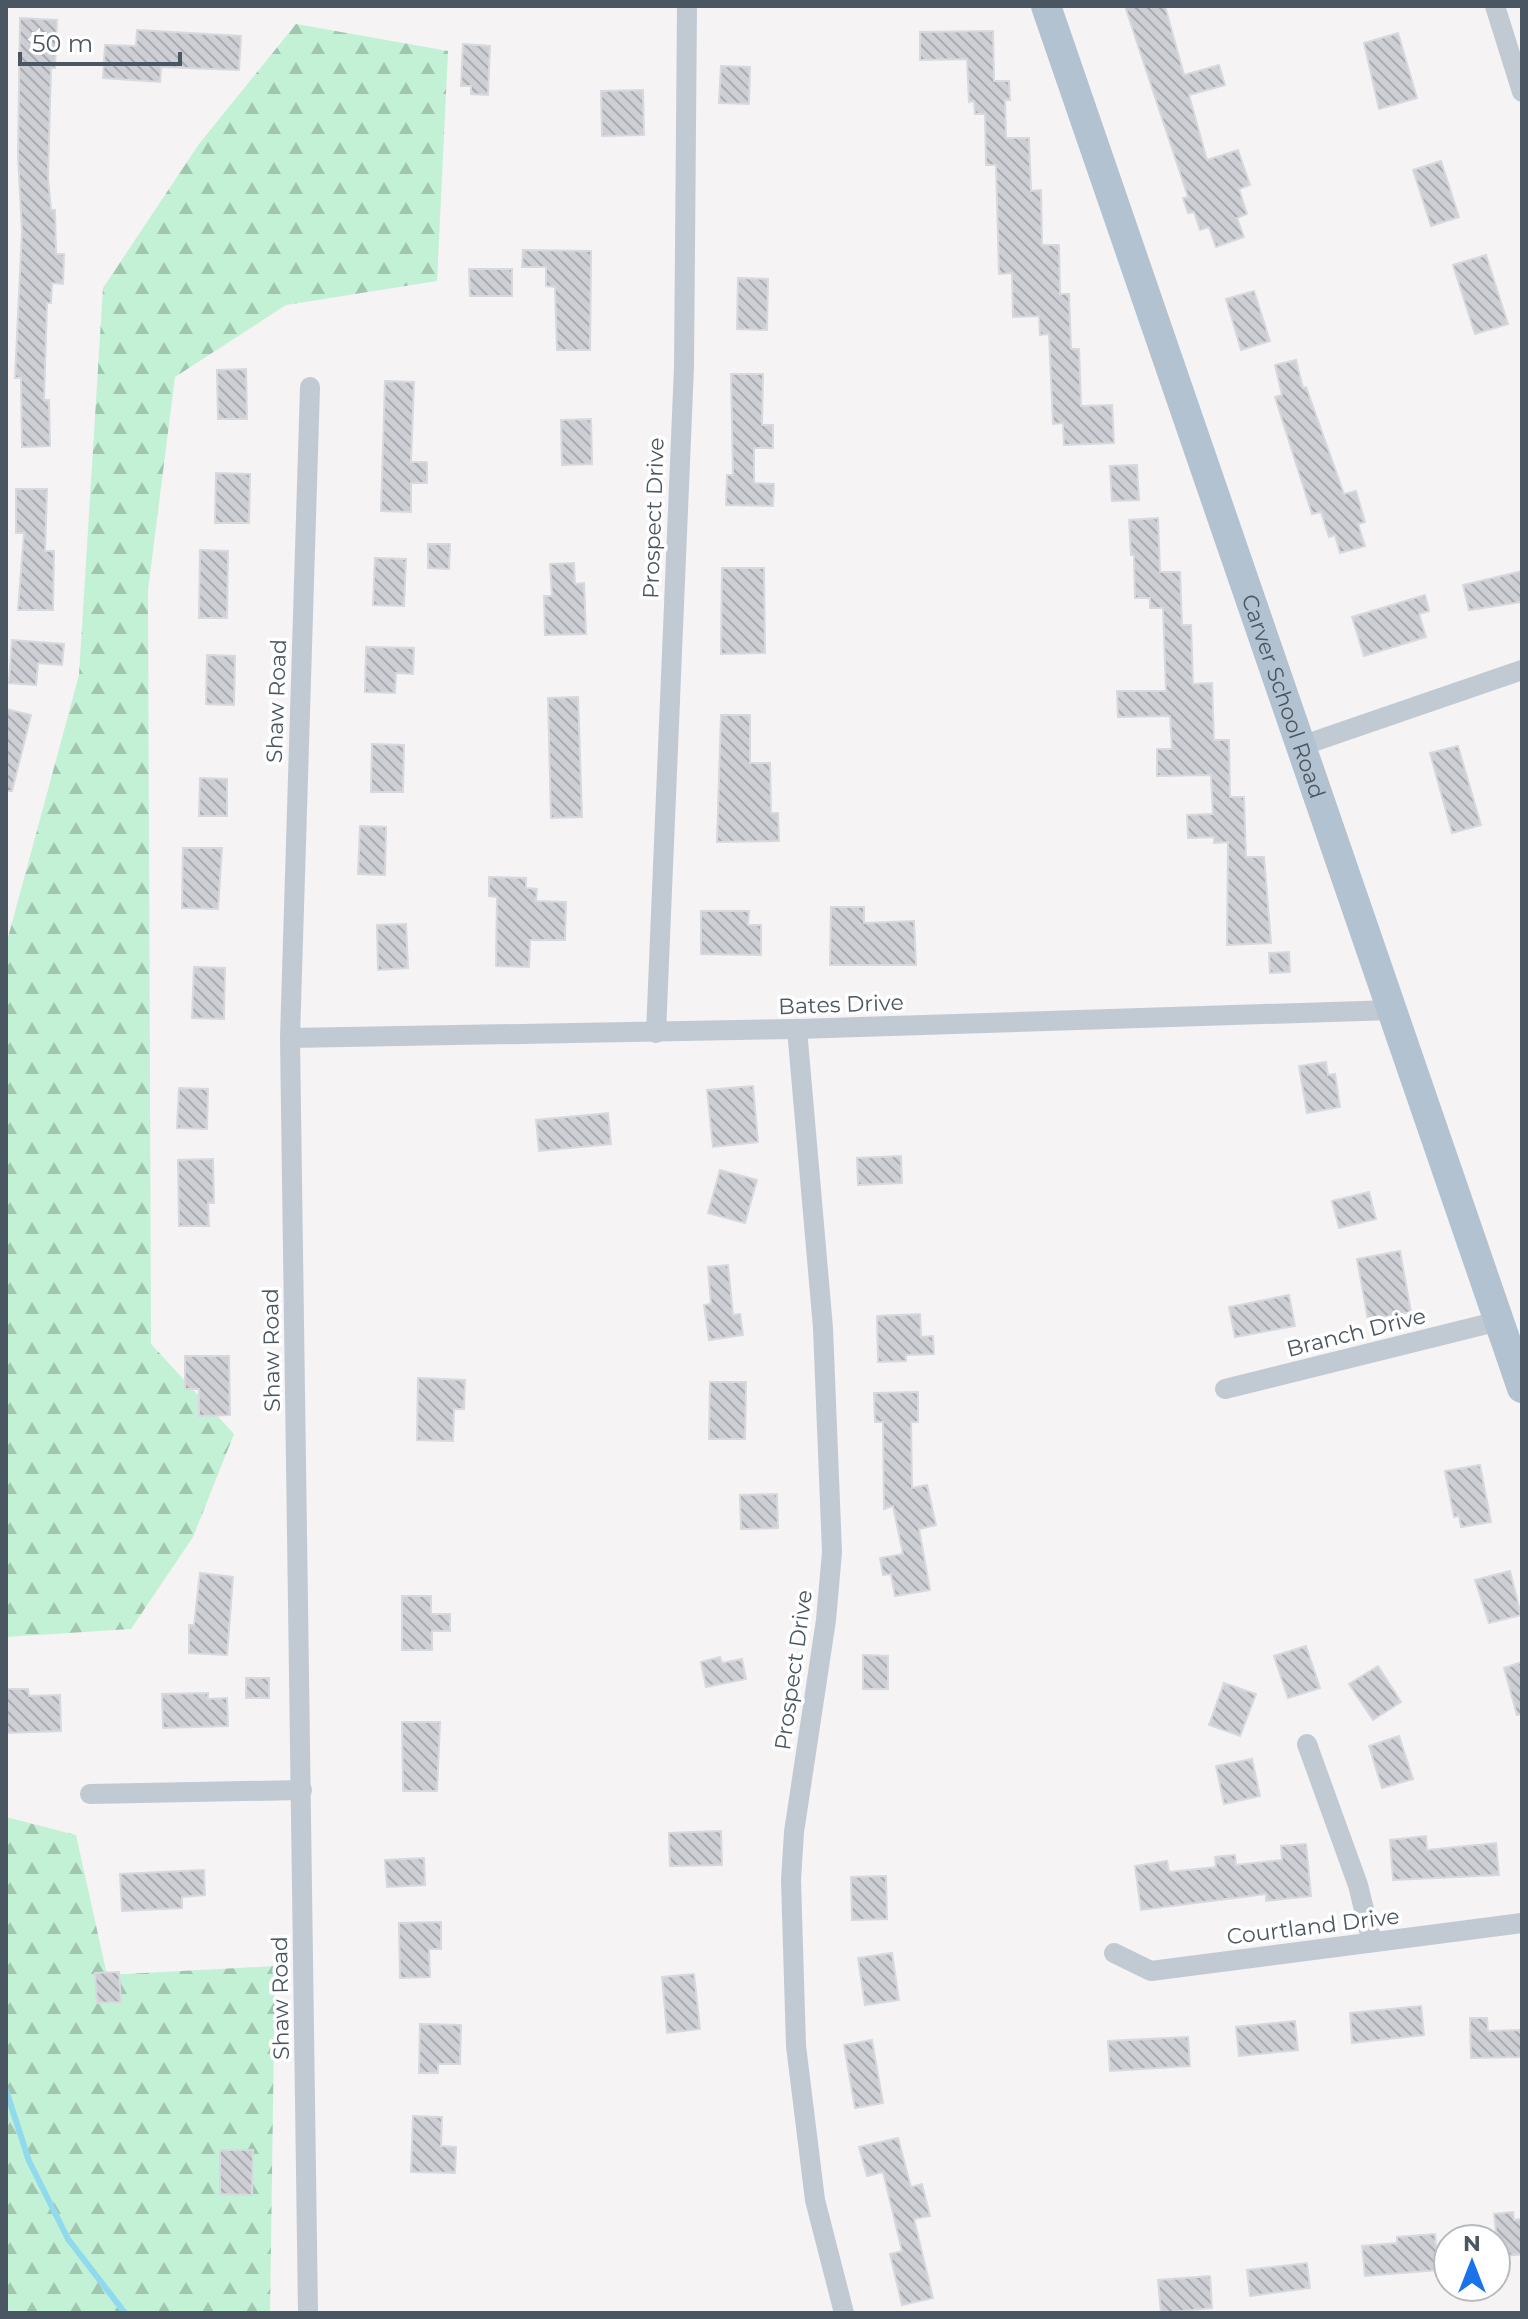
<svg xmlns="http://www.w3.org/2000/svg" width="1528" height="2319" viewBox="0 0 1528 2319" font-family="Montserrat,sans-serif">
  <defs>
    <pattern id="forest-firs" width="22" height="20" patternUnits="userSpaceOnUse" patternTransform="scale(2)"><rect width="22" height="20" fill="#c3f1d5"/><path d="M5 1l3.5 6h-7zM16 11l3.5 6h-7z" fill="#a0c6b0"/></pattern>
    <pattern id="building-back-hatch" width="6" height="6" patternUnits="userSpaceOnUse" patternTransform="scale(2)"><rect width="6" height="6" fill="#cdcfd5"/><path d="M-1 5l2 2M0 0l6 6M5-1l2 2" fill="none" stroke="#a8abb0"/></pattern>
  </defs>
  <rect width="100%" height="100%" fill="#f5f3f3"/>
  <g fill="url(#forest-firs)">
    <polygon points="296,24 448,51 437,281 286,305 175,377 148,590 151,1344 234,1434 193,1537 131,1629 6,1637 6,945 79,675 103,288 199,144"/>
    <polygon points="6,1817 76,1835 107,1975 275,1966 270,2313 6,2313"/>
  </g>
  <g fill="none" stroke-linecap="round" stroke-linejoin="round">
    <polyline stroke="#90daee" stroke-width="6" points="6,2090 29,2161 68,2239 125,2313"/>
  </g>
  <g fill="url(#building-back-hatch)" stroke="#d7d9de" stroke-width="2">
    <polygon points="1125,6 1165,6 1184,75 1219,65 1225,85 1189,95 1207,160 1238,150 1250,185 1239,189 1247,214 1237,218 1244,237 1216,247 1209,227 1200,230 1194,212 1188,213 1183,198 1188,197"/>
    <polygon points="20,18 57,20 55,68 51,68 48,177 51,210 55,210 56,254 64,254 63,284 52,283 51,303 47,303 44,400 49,400 50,446 22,447 21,378 15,378 22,231 18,157"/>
    <polygon points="137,30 241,36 239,70 161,67 160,82 103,78 105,45 136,46"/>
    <polygon points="993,31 994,81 1009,81 1010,100 1005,100 1006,138 1029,138 1031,191 1041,190 1042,245 1059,245 1060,294 1069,294 1071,349 1079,349 1081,406 1112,405 1114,443 1064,445 1063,423 1053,424 1049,334 1040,335 1039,316 1013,317 1012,273 999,274 996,165 986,165 985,114 975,114 974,101 969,102 967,59 920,60 920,32"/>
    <polygon points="1398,33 1417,98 1379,109 1364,43"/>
    <polygon points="463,44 490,46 488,95 471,94 471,86 461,86"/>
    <polygon points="721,66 750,67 749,104 719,103"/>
    <polygon points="643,90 644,135 602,136 601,91"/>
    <polygon points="1441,161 1459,217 1431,226 1413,170"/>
    <polygon points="523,250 591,251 590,350 557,350 555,287 546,286 546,267 522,267"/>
    <polygon points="1486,255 1508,324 1475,334 1453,265"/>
    <polygon points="469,269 512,269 512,296 470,296"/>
    <polygon points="738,278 768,279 767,330 737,329"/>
    <polygon points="1254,291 1270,341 1241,350 1226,299"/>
    <polygon points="1296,360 1303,388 1306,387 1344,494 1356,491 1365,522 1358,524 1365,546 1340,553 1335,535 1329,537 1321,512 1312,514 1275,397 1282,395 1275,365"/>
    <polygon points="246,369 247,419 218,419 217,370"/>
    <polygon points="731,374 763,374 762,425 773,425 773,448 754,448 754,483 774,484 773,506 726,505 727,475 733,475"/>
    <polygon points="385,381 414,382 411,462 427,462 427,483 411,483 411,512 381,511"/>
    <polygon points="591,419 592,464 562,465 561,420"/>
    <polygon points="1137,465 1139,500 1112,501 1110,466"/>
    <polygon points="216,473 250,474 249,523 215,523"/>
    <polygon points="16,489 47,489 45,551 54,551 53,610 18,610 24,533 16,533"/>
    <polygon points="1158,518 1160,572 1180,572 1182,625 1191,625 1193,684 1212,683 1214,740 1229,740 1230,797 1244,797 1246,857 1264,857 1271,943 1227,945 1228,842 1214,843 1214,837 1188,838 1187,815 1213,814 1211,775 1157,776 1157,749 1172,749 1170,716 1118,717 1117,691 1166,691 1163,608 1150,608 1150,598 1135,598 1134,555 1131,555 1129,520"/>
    <polygon points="428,544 450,544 449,569 428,568"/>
    <polygon points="200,550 228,551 227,618 199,618"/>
    <polygon points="375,558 406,559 404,606 373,605"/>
    <polygon points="574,563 575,584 584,583 586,634 545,635 544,596 552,596 550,564"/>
    <polygon points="722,568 764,568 765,653 721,654"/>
    <polygon points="1522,571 1522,602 1469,610 1463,585"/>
    <polygon points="1425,595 1429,611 1419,614 1426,637 1364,656 1352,617"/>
    <polygon points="12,640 64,644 62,665 38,663 36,685 9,683"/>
    <polygon points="366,647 414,648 413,674 396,673 395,693 365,692"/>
    <polygon points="207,655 235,656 234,705 206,704"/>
    <polygon points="578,697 582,817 551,818 548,698"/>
    <polygon points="6,709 31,715 12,791 6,791"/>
    <polygon points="721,715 750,715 750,763 770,763 771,813 778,813 779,841 717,842"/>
    <polygon points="372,744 404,745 403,792 371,792"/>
    <polygon points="1458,746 1481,825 1452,833 1430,753"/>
    <polygon points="200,778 227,779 227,816 199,816"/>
    <polygon points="360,826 386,827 385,875 358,874"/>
    <polygon points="183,848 222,848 218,909 182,908"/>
    <polygon points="489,877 526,878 526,888 537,889 536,901 566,902 565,940 530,940 529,967 496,966 497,897 489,896"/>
    <polygon points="831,907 864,907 864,923 914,921 916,965 830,965"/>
    <polygon points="701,911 749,911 748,925 761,925 761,955 701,954"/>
    <polygon points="406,924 408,968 378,970 377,925"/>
    <polygon points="1289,952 1290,972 1270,973 1269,953"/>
    <polygon points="194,967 225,968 224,1019 192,1018"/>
    <polygon points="1326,1062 1328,1075 1335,1074 1340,1107 1307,1113 1299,1066"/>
    <polygon points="753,1086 758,1142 713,1147 707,1090"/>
    <polygon points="179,1088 208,1089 207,1129 177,1128"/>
    <polygon points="608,1113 611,1144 539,1151 536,1120"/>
    <polygon points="901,1156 902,1183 858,1185 857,1158"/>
    <polygon points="213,1159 214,1203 208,1203 209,1226 179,1226 178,1160"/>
    <polygon points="720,1170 757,1180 745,1223 708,1213"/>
    <polygon points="1369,1192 1376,1219 1339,1228 1332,1201"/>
    <polygon points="1400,1251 1411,1312 1368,1320 1357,1259"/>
    <polygon points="728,1265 733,1315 740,1314 743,1335 709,1340 704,1305 711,1304 708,1267"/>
    <polygon points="1289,1295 1295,1326 1235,1337 1229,1307"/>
    <polygon points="920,1314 921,1337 933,1336 934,1354 906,1355 906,1361 878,1362 877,1316"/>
    <polygon points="185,1356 229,1356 230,1415 199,1416 199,1389 185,1389"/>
    <polygon points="418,1378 465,1380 464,1409 454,1409 453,1441 417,1440"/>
    <polygon points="710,1382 746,1382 745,1439 709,1439"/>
    <polygon points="918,1392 918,1422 911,1422 912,1488 927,1485 936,1525 919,1529 930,1590 895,1596 891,1574 883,1575 880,1558 903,1554 893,1506 884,1509 883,1422 875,1422 874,1393"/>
    <polygon points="1480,1465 1491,1522 1461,1527 1459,1516 1454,1517 1445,1471"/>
    <polygon points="777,1494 778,1528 741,1529 740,1495"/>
    <polygon points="1510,1571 1521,1615 1489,1623 1475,1580"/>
    <polygon points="200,1573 233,1577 227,1655 189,1653 189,1625 194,1625"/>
    <polygon points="402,1596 431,1596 431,1614 450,1614 450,1631 432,1631 432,1650 402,1650"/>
    <polygon points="1306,1646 1320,1688 1288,1698 1274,1656"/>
    <polygon points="863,1655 888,1656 888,1689 863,1689"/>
    <polygon points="720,1657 722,1663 742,1659 746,1679 706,1687 701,1662"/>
    <polygon points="1522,1662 1522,1714 1517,1715 1504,1668"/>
    <polygon points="1378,1666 1401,1702 1373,1720 1349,1684"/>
    <rect x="246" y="1678" width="23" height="20"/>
    <polygon points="1224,1683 1256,1694 1240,1736 1209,1725"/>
    <polygon points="6,1689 28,1689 29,1696 60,1695 61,1731 6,1733"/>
    <polygon points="208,1693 208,1699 227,1698 228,1726 163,1728 162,1694"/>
    <polygon points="402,1722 440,1722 437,1791 403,1791"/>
    <polygon points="1399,1736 1413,1779 1382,1788 1369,1746"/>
    <polygon points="1252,1759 1260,1796 1224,1804 1216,1766"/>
    <polygon points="721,1831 722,1865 670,1866 669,1833"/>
    <polygon points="1426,1836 1427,1850 1496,1843 1499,1875 1393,1880 1390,1840"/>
    <polygon points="1306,1844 1311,1896 1266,1901 1266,1894 1141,1910 1135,1866 1167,1861 1169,1872 1216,1867 1215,1857 1235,1855 1236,1865 1282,1860 1281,1846"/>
    <polygon points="424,1858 425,1885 387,1887 385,1860"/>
    <polygon points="204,1870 205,1895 182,1897 182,1908 122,1911 120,1874"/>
    <polygon points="886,1876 887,1919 852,1920 851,1877"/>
    <polygon points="441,1922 441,1949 429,1949 430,1977 400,1978 399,1923"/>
    <polygon points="892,1953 899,2000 865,2005 858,1958"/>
    <polygon points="119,1972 121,2002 97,2003 95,1973"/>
    <polygon points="694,1974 700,2029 667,2033 662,1977"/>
    <polygon points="1421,2006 1424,2035 1352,2043 1350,2013"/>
    <polygon points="1470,2018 1487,2018 1488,2031 1522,2030 1522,2057 1471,2058"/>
    <polygon points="1295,2021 1298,2050 1239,2056 1236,2027"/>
    <polygon points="420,2024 461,2025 460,2064 438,2064 438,2073 419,2073"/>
    <polygon points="1188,2037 1190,2066 1110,2071 1108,2041"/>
    <polygon points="872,2040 883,2103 855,2108 844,2045"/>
    <polygon points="413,2116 442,2117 441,2146 456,2147 455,2173 411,2172"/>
    <polygon points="898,2138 911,2187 922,2184 930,2216 914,2219 933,2298 902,2305 890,2254 902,2251 883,2172 867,2176 859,2147"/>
    <polygon points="220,2150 253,2150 252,2195 220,2194"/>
    <polygon points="1513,2212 1514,2220 1522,2219 1522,2254 1499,2257 1494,2214"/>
    <polygon points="1435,2234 1438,2270 1365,2276 1362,2246 1397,2243 1397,2237"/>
    <polygon points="1307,2263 1310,2288 1250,2296 1247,2270"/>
    <polygon points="1210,2276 1212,2308 1161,2313 1158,2280"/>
  </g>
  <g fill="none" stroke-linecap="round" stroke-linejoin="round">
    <g stroke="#c1cad2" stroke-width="20">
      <polyline points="1495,6 1522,92"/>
      <polyline points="1301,746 1522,670"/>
      <polyline points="797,1029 823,1328 832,1552 826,1620 794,1832 791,1880 796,2046 815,2200 844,2313"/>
      <polyline points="656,1033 684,367 687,6"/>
      <polyline points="290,1038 797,1029 1393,1010"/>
      <polyline points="1225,1389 1499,1321"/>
      <polyline points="1307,1744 1358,1885 1372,1942"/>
      <polyline points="90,1794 302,1790"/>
      <polyline points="1114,1953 1151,1971 1522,1923"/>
      <polyline points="308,2313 290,1038 310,387"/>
    </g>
    <path stroke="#b3c2d1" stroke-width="30" id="s1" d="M 1046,6 L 1522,1388"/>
  </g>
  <g text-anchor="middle" stroke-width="7" stroke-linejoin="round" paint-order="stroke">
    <g font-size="22" fill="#4a5661" stroke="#fff">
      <text transform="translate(653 518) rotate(-88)" y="8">Prospect Drive</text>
      <text dy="8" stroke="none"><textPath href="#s1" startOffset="730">Carver School Road</textPath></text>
      <text transform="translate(276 701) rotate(-88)" y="8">Shaw Road</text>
      <text transform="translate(841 1004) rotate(-2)" y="8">Bates Drive</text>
      <text transform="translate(1356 1332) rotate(-14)" y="8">Branch Drive</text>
      <text transform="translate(271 1350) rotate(-91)" y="8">Shaw Road</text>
      <text transform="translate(793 1670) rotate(-82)" y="8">Prospect Drive</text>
      <text transform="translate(1313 1926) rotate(-7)" y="8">Courtland Drive</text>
      <text transform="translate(280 1998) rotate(-91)" y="8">Shaw Road</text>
    </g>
  </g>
  <rect width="1528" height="2319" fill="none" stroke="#4a5661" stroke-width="16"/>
  <g transform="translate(1472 2263)"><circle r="38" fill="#ffffff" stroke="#b7bbc0" stroke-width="2"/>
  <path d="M0-6L14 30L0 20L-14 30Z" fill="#1a73e8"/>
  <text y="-12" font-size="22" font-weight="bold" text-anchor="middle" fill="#4a5661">N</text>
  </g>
  <path d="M20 52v12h160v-12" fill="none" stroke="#4a5661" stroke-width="4"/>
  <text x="32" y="52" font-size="24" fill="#4a5661" stroke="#ffffff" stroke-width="6" paint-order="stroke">50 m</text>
</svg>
